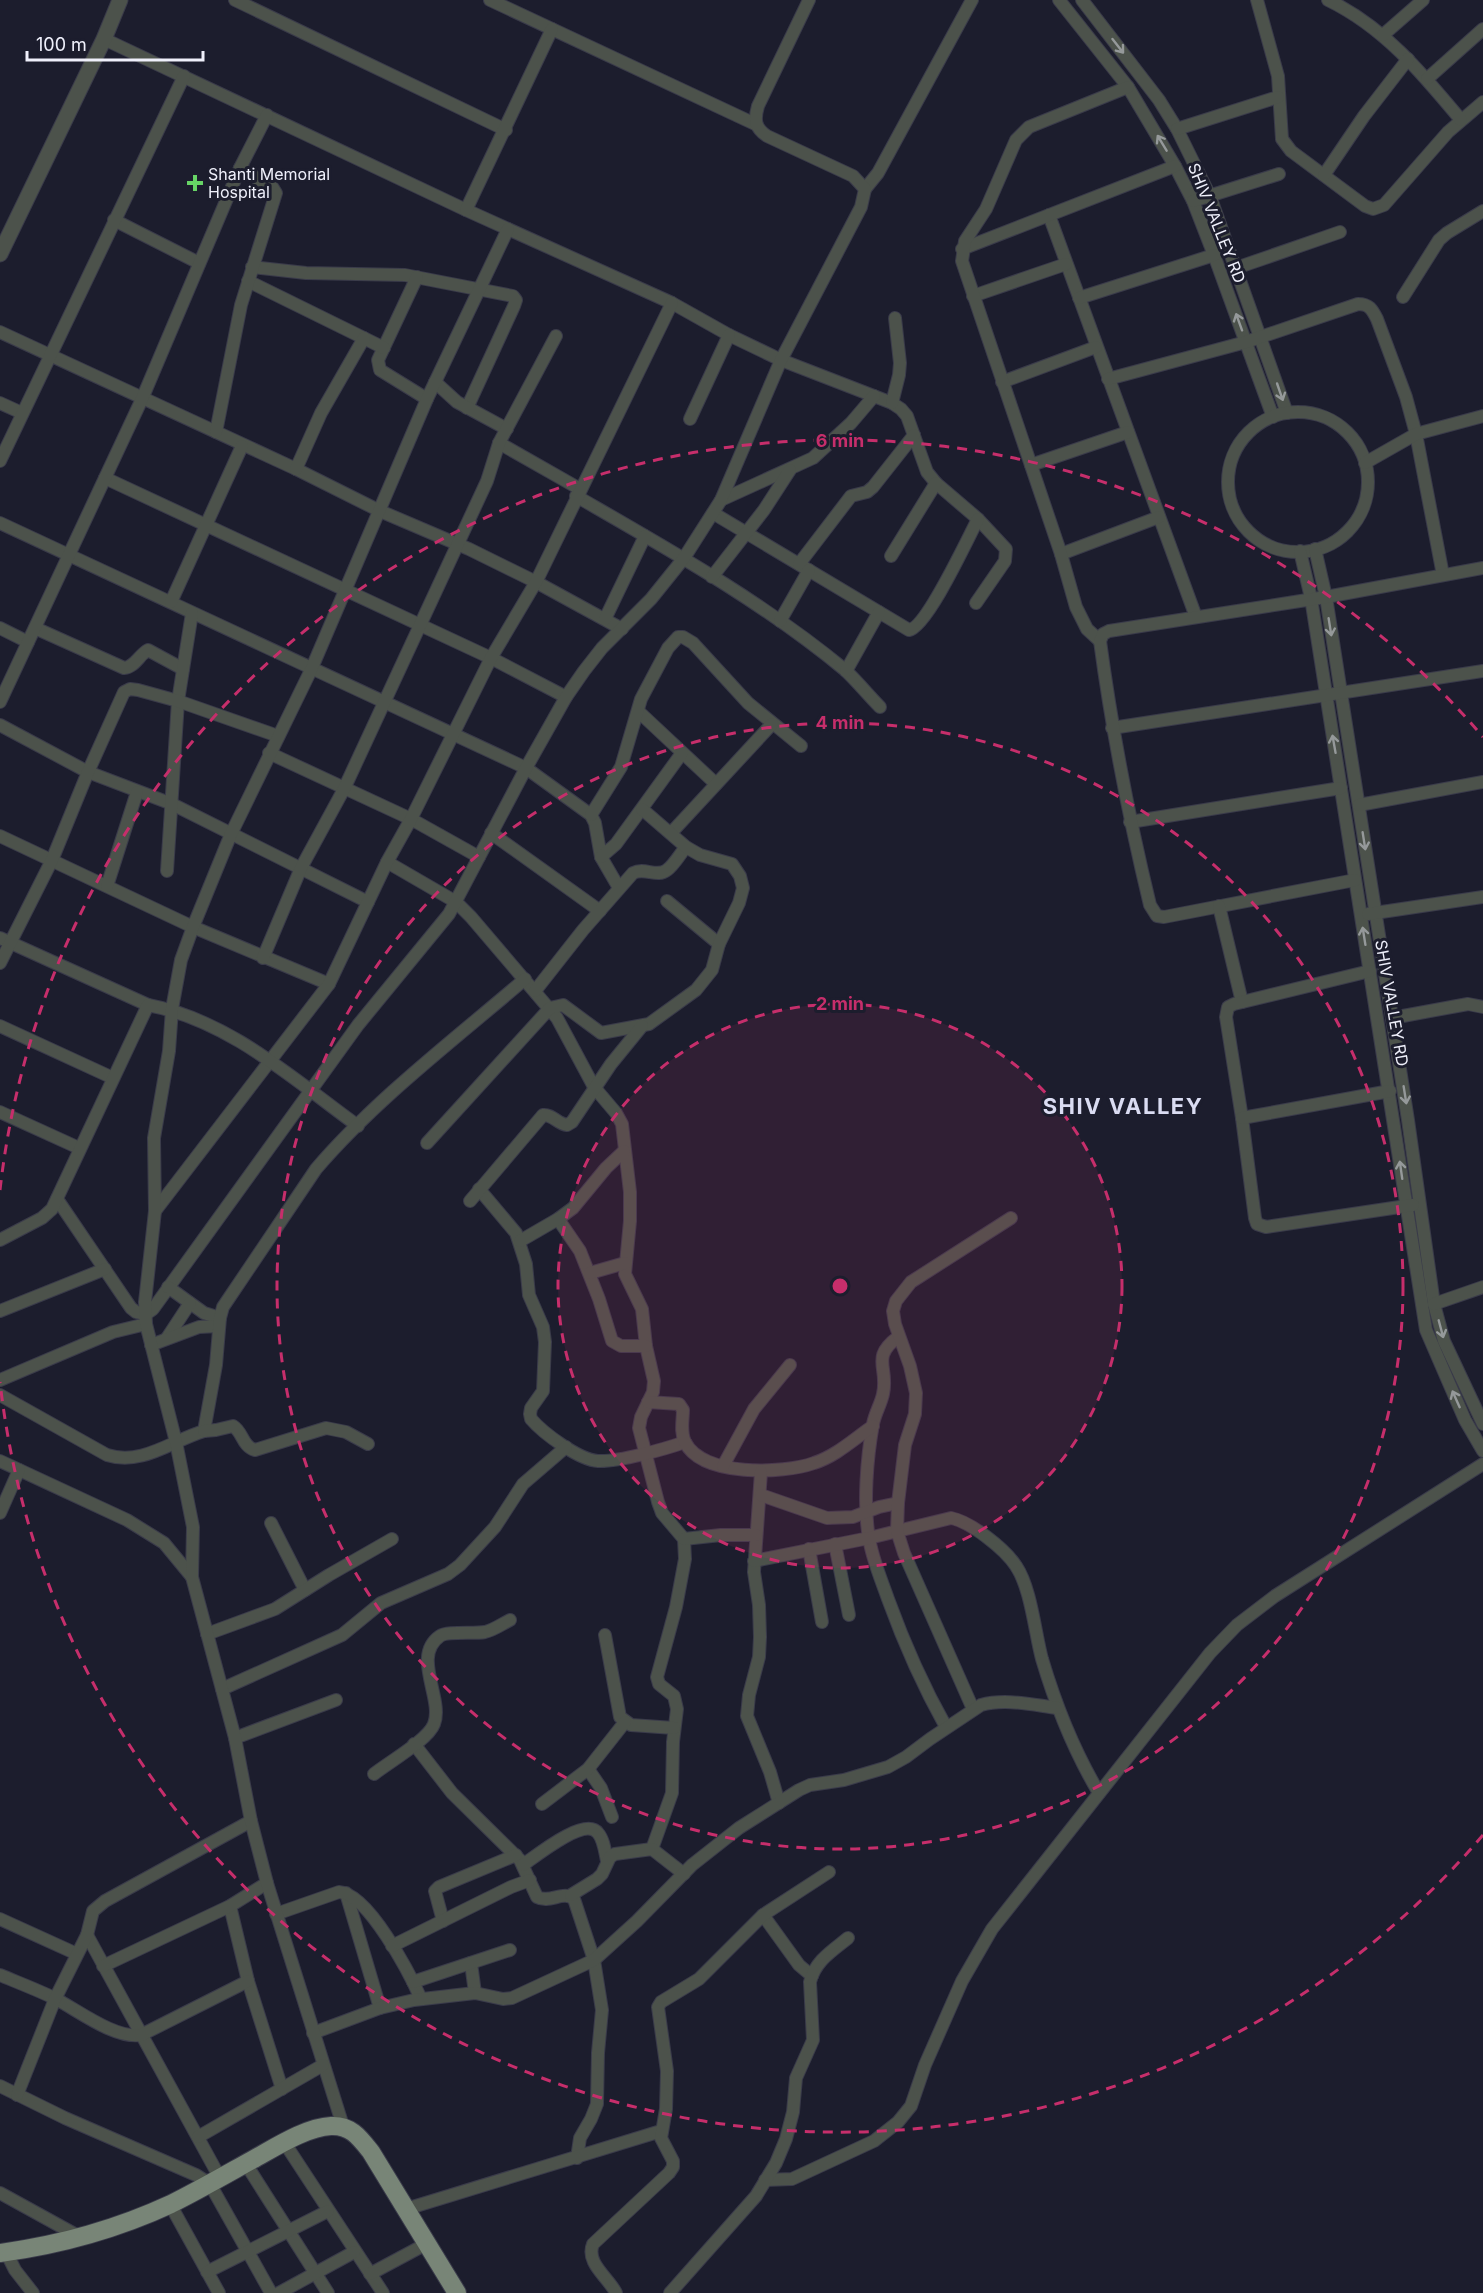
<svg xmlns="http://www.w3.org/2000/svg" width="1483" height="2293" viewBox="0 0 1483 2293" font-family="Inter,sans-serif">
  <rect width="100%" height="100%" fill="#1c1d2d"/>
  <g fill="none" stroke-linecap="round" stroke-linejoin="round">
    <defs>
      <g id="minor">
        <polyline points="235,0 506,130"/>
        <polyline points="490,0 755,124"/>
        <polyline points="1059,0 1128,87 1175,166 1193,201 1214,255 1273,417"/>
        <polyline points="1082,0 1159,100 1177,129 1210,196 1287,413"/>
        <polyline points="1257,0 1278,76 1282,139 1291,151 1365,206 1373,209 1384,205 1448,132 1483,102"/>
        <path d="M 1328,0 C 1384,27 1422,73 1461,120"/>
        <polyline points="1383,35 1423,0"/>
        <polyline points="104,39 466,210 672,303 729,335 781,360 892,403 901,409 907,416 927,472 936,483 978,519 1006,549 1005,561 976,603"/>
        <polyline points="1427,79 1483,29"/>
        <polyline points="1177,129 1278,97"/>
        <polyline points="1324,175 1364,116 1408,59"/>
        <polyline points="865,189 878,173 972,0"/>
        <polyline points="1193,201 1279,174"/>
        <polyline points="466,210 552,29"/>
        <polyline points="1049,215 1196,617"/>
        <polyline points="114,220 199,263"/>
        <polyline points="962,249 1175,166"/>
        <polyline points="252,267 306,273 405,275 513,296 516,300 514,306 467,408"/>
        <polyline points="1236,268 1340,232"/>
        <polyline points="417,277 378,360 380,370 427,399"/>
        <polyline points="248,281 384,348"/>
        <polyline points="973,296 1066,264"/>
        <polyline points="1403,297 1439,240 1447,233 1483,211"/>
        <polyline points="1079,298 1214,255"/>
        <polyline points="0,332 296,469 380,511 469,549 536,582 622,629"/>
        <path d="M 1108,379 L 1246,342 L 1358,304 C 1369,304 1372,309 1377,319 L 1406,397 L 1416,434 L 1443,575"/>
        <polyline points="435,382 457,402 507,429"/>
        <polyline points="1002,382 1096,347"/>
        <polyline points="0,403 22,413"/>
        <polyline points="892,403 899,375 900,363 895,318"/>
        <circle cx="1298" cy="482" r="70"/>
        <polyline points="690,419 729,335"/>
        <polyline points="216,432 241,305 276,193 273,188 240,168"/>
        <polyline points="499,443 580,489"/>
        <polyline points="0,461 184,76"/>
        <polyline points="1365,463 1416,434 1483,416"/>
        <polyline points="1031,465 1128,432"/>
        <polyline points="296,469 321,413 364,338"/>
        <polyline points="105,478 491,658 566,697"/>
        <path d="M 576,496 C 668,549 763,602 845,670 C 857,681 868,695 880,707"/>
        <polyline points="721,500 813,458 851,423 874,396"/>
        <path d="M 713,513 L 909,630 C 927,627 968,538 978,519"/>
        <polyline points="0,523 526,768 591,815 595,823 601,857 619,888"/>
        <polyline points="1315,549 1326,597 1408,1120 1434,1304 1444,1341 1483,1424"/>
        <polyline points="1300,551 1311,598 1426,1330 1465,1420 1483,1451"/>
        <polyline points="1061,554 1159,517"/>
        <polyline points="891,556 936,483"/>
        <polyline points="799,564 851,496 867,492 873,487 914,435"/>
        <polyline points="712,577 764,510 790,470"/>
        <polyline points="171,602 242,446"/>
        <polyline points="605,619 645,536"/>
        <polyline points="780,621 809,570"/>
        <polyline points="0,628 28,642"/>
        <path d="M 35,628 L 124,668 C 135,667 139,655 148,650 L 183,669"/>
        <polyline points="1100,641 1087,629 1076,607 1061,554 962,261 965,241 986,209 1016,140 1029,127 1128,87"/>
        <polyline points="846,671 879,612"/>
        <polyline points="0,702 142,399 240,168 267,115"/>
        <polyline points="638,711 716,784"/>
        <polyline points="0,725 88,772 172,804 368,902"/>
        <polyline points="1112,728 1483,671"/>
        <polyline points="269,753 411,819 479,857"/>
        <polyline points="1359,805 1483,782"/>
        <polyline points="591,815 621,767 641,699 668,648 678,637 683,637 693,643 748,703 801,746"/>
        <polyline points="1130,822 1341,788"/>
        <polyline points="491,833 600,911"/>
        <polyline points="671,833 772,724"/>
        <polyline points="0,836 193,927 329,984"/>
        <polyline points="601,857 616,844 682,753"/>
        <polyline points="387,862 456,902 471,917 557,1018 594,1087 616,1113 622,1124 630,1192 630,1221 625,1274 642,1309 646,1346 654,1381 653,1392 641,1417 639,1428 658,1502 662,1513 684,1539 685,1559 676,1607 657,1677 659,1684 674,1696 677,1709 673,1742 672,1793 652,1849"/>
        <polyline points="167,871 178,701 192,613"/>
        <path d="M 1355,880 L 1164,917 L 1157,916 L 1150,905 C 1129,818 1112,730 1100,641 L 1103,634 L 1109,631 L 1326,597 L 1483,568"/>
        <polyline points="107,886 137,792"/>
        <polyline points="667,901 719,944"/>
        <polyline points="1219,906 1242,1002"/>
        <polyline points="1368,914 1483,897"/>
        <polyline points="0,938 148,1005"/>
        <polyline points="263,958 301,868 344,789 487,481 499,443 556,336"/>
        <polyline points="0,963 52,860 88,772 124,692 130,689 138,690 178,701 278,736"/>
        <polyline points="1370,971 1234,1004 1228,1007 1226,1017 1242,1118 1255,1218 1257,1224 1266,1227 1413,1205"/>
        <path d="M 535,991 L 583,930 L 633,873 C 645,867 657,878 667,870 C 674,865 680,854 686,847"/>
        <polyline points="1392,1018 1468,1004 1483,1007"/>
        <polyline points="0,1026 113,1078"/>
        <polyline points="0,1112 79,1148"/>
        <polyline points="1242,1118 1390,1091"/>
        <polyline points="427,1143 550,1008 563,1005 601,1033 649,1024 696,990 712,970 719,944 739,903 743,888 740,876 732,864 700,855 686,847 642,809"/>
        <path d="M 479,1189 L 516,1233 L 526,1264 L 529,1295 L 543,1327 L 545,1342 L 543,1391 L 531,1408 L 530,1414 L 531,1419 C 543,1433 579,1460 598,1461 C 619,1462 665,1449 685,1442"/>
        <path d="M 57,1199 L 131,1308 L 136,1312 L 146,1314 L 153,1309 L 358,1025 L 449,914 L 526,768 L 566,697 L 584,671 L 602,648 L 651,599 L 684,558 L 721,500 L 781,360 L 861,207 L 865,189 L 853,176 L 767,136 C 755,128 754,120 758,106 L 809,0"/>
        <path d="M 470,1201 L 543,1115 C 552,1114 558,1124 567,1125 L 572,1122 L 611,1064 L 642,1026"/>
        <polyline points="155,1211 329,984 387,862 411,819 491,658 536,582 672,303"/>
        <polyline points="558,1219 580,1251 599,1299 612,1341 621,1346 646,1346"/>
        <path d="M 0,1240 L 42,1218 L 52,1209 L 148,1005 C 229,1020 293,1079 358,1126"/>
        <polyline points="520,1241 558,1219 573,1208 606,1168 624,1151"/>
        <polyline points="590,1273 625,1263"/>
        <polyline points="168,1287 204,1313 220,1318"/>
        <polyline points="1434,1304 1483,1287"/>
        <polyline points="0,1311 105,1269"/>
        <path d="M 898,1337 C 870,1358 889,1367 883,1394 C 881,1404 875,1413 873,1424 C 867,1457 863,1504 869,1538 C 872,1558 881,1579 888,1599 C 904,1643 923,1686 946,1727"/>
        <polyline points="167,1338 190,1303"/>
        <polyline points="151,1345 199,1327 219,1326"/>
        <polyline points="0,1380 113,1332 146,1324"/>
        <path d="M 0,1395 L 107,1455 C 142,1466 171,1441 204,1431 L 216,1365 L 220,1318 L 223,1307 L 316,1169 C 376,1099 455,1039 525,979"/>
        <path d="M 648,1402 L 679,1404 L 683,1410 C 683,1420 680,1432 685,1442 C 702,1477 783,1474 814,1463 C 836,1456 854,1439 873,1426"/>
        <path d="M 204,1431 L 216,1430 L 233,1426 C 243,1432 242,1446 255,1450 L 326,1428 L 346,1432 L 368,1444"/>
        <polyline points="0,1461 127,1520 164,1543 192,1577"/>
        <polyline points="723,1466 754,1409 790,1365"/>
        <polyline points="761,1472 754,1572 759,1605 760,1637 759,1657 749,1695 747,1716 770,1772 779,1803"/>
        <polyline points="761,1495 827,1518 853,1517 879,1507 898,1503"/>
        <polyline points="0,1513 19,1470"/>
        <polyline points="271,1523 305,1590"/>
        <polyline points="684,1539 721,1535 756,1535"/>
        <polyline points="835,1544 849,1615"/>
        <polyline points="809,1549 822,1622"/>
        <path d="M 754,1561 L 869,1538 L 951,1518 C 971,1522 1005,1549 1016,1566 C 1031,1588 1035,1633 1042,1659 C 1056,1706 1074,1751 1099,1793"/>
        <polyline points="207,1634 275,1609 329,1575 392,1539"/>
        <polyline points="605,1635 620,1717 631,1725 674,1728"/>
        <polyline points="222,1689 342,1635 381,1603 448,1574 460,1565 495,1527 523,1484 566,1447"/>
        <polyline points="973,1709 904,1553 897,1531 898,1503 905,1445 915,1414 916,1393 910,1366 895,1324 893,1311 896,1301 911,1282 1011,1218"/>
        <polyline points="235,1738 336,1700"/>
        <path d="M 414,1744 L 452,1793 L 520,1860 L 537,1897 C 550,1904 563,1890 574,1899 L 594,1960 L 602,2010 L 598,2053 L 597,2104 L 591,2119 L 580,2138 L 577,2158"/>
        <polyline points="588,1769 601,1788 612,1817"/>
        <path d="M 374,1774 C 389,1762 428,1740 434,1724 C 444,1699 411,1656 440,1636 C 447,1631 474,1634 485,1632 C 494,1630 502,1624 510,1620"/>
        <polyline points="542,1804 588,1769 625,1722"/>
        <path d="M 523,1865 C 536,1856 585,1816 598,1833 C 604,1840 605,1852 607,1861"/>
        <polyline points="346,1893 380,2008"/>
        <polyline points="571,1895 597,1879 602,1874 610,1857 615,1854 652,1849 684,1874"/>
        <polyline points="230,1906 248,1981 282,2089"/>
        <path d="M 276,1914 L 339,1892 C 368,1893 410,1974 421,1999"/>
        <polyline points="763,1915 799,1965 812,1976"/>
        <polyline points="0,1919 77,1954"/>
        <polyline points="443,1921 435,1891 439,1887 516,1855"/>
        <polyline points="87,1935 220,2178"/>
        <polyline points="392,1946 511,1887 530,1880"/>
        <polyline points="471,1963 475,1993"/>
        <polyline points="103,1966 230,1906 267,1883"/>
        <path d="M 0,1975 C 19,1983 38,1990 56,1999 C 79,2011 115,2039 141,2035 L 248,1981"/>
        <polyline points="413,1982 510,1950"/>
        <path d="M 313,2033 L 380,2008 L 414,2000 L 475,1993 L 503,1999 L 512,1998 L 594,1960 L 637,1921 L 692,1865 L 739,1828 L 799,1790 L 810,1785 L 844,1780 L 888,1767 L 906,1757 L 930,1739 L 981,1705 C 1005,1698 1033,1705 1058,1708"/>
        <polyline points="0,2086 65,2118 196,2175 210,2184 271,2293"/>
        <polyline points="17,2095 55,1999 87,1935 93,1911 105,1901 251,1821"/>
        <polyline points="343,2126 267,1883 251,1821 235,1738 192,1577 193,1527 176,1442 146,1324 145,1302 155,1211 154,1138 169,1051 172,1009 181,960 193,927 231,834 311,670 427,399 508,229"/>
        <polyline points="198,2137 323,2065"/>
        <polyline points="284,2142 383,2293"/>
        <polyline points="246,2164 328,2293"/>
        <polyline points="765,2180 792,2179 874,2141 898,2122 911,2106 925,2065 962,1981 992,1929 1210,1653 1237,1625 1275,1596 1483,1464"/>
        <polyline points="0,2193 80,2237"/>
        <polyline points="170,2204 219,2293"/>
        <polyline points="406,2209 661,2131"/>
        <polyline points="6,2252 15,2270 33,2293"/>
        <polyline points="207,2272 328,2211"/>
        <polyline points="370,2274 426,2244"/>
        <polyline points="279,2293 354,2252"/>
        <path d="M 616,2293 C 609,2278 585,2263 593,2244 L 669,2173 L 673,2167 L 673,2161 L 661,2138 L 666,2109 L 667,2071 L 658,2007 L 661,2002 L 699,1979 L 763,1915 L 829,1872"/>
        <path d="M 670,2293 L 756,2196 L 776,2163 L 786,2139 L 793,2112 L 796,2078 L 813,2040 L 810,1982 C 815,1961 832,1951 848,1938"/>
      </g>
      <polyline id="tertiary" points="0,254 104,39 120,0"/>
      <path id="primary" d="M 0,2253 C 59,2245 117,2229 171,2204 C 199,2190 225,2175 252,2160 C 274,2148 306,2127 331,2126 C 351,2125 360,2138 371,2152 L 457,2293"/>
    </defs>
    <use href="#minor" stroke="#3a3b4a" stroke-width="14"/>
    <use href="#tertiary" stroke="#3a3b4a" stroke-width="17"/>
    <use href="#primary" stroke="#3a3b4a" stroke-width="20"/>
    <use href="#minor" stroke="#4c524b" stroke-width="12"/>
    <use href="#tertiary" stroke="#4c524b" stroke-width="15"/>
    <use href="#primary" stroke="#788577" stroke-width="18"/>
  </g>
  <defs><path id="oneway-shaft" d="M-6 0H5M1.5-3L5.5 0L1.5 3" fill="none" stroke-width="1.6" stroke-linecap="round" stroke-linejoin="round" transform="scale(1.5)"/></defs>
  <g stroke="#95999a">
    <use href="#oneway-shaft" transform="translate(1118 46) rotate(52)"/>
    <use href="#oneway-shaft" transform="translate(1162 143) rotate(-121)"/>
    <use href="#oneway-shaft" transform="translate(1239 322) rotate(-110)"/>
    <use href="#oneway-shaft" transform="translate(1280 392) rotate(71)"/>
    <use href="#oneway-shaft" transform="translate(1330 627) rotate(81)"/>
    <use href="#oneway-shaft" transform="translate(1334 744) rotate(-100)"/>
    <use href="#oneway-shaft" transform="translate(1364 841) rotate(81)"/>
    <use href="#oneway-shaft" transform="translate(1364 936) rotate(-99)"/>
    <use href="#oneway-shaft" transform="translate(1405 1095) rotate(81)"/>
    <use href="#oneway-shaft" transform="translate(1401 1170) rotate(-98)"/>
    <use href="#oneway-shaft" transform="translate(1441 1329) rotate(75)"/>
    <use href="#oneway-shaft" transform="translate(1456 1399) rotate(-114)"/>
  </g>
  <circle cx="840" cy="1286" r="282" fill="#c62e6b" fill-opacity=".12"/>
  <g fill="none" stroke="#c62e6b" stroke-width="3" stroke-dasharray="10 8">
    <circle cx="840" cy="1286" r="282"/>
    <circle cx="840" cy="1286" r="563"/>
    <path d="M1483 1835A845 845 0 0 1 0 1382M0 1190A845 845 0 0 1 1483 737"/>
  </g>
  <path fill="#67d466" stroke="#1c1d2d" stroke-width="2" d="M192 174h6v6h6v6h-6v6h-6v-6h-6v-6h6z"/>
  <g text-anchor="middle" stroke-width="6" stroke-linejoin="round" paint-order="stroke">
    <g font-size="16" fill="#eff0fb" stroke="#1c1d2d" text-anchor="start">
      <text x="208" y="180">Shanti Memorial<tspan x="208" dy="18">Hospital</tspan></text>
    </g>
    <g font-size="16" fill="#eff0fb" stroke="#1c1d2d">
      <text transform="translate(1217 223) rotate(68)" y="6">SHIV VALLEY RD</text>
      <text transform="translate(1392 1003) rotate(80)" y="6">SHIV VALLEY RD</text>
    </g>
    <g font-size="22" font-weight="bold" letter-spacing="1.5" fill="#dadcf2" stroke="#1c1d2d">
      <text x="1123" y="1114">SHIV VALLEY</text>
    </g>
  </g>
  <circle cx="840" cy="1286" r="9" fill="#c62e6b" stroke="#1c1d2d" stroke-width="3"/>
  <g font-size="18" text-anchor="middle" font-weight="bold" fill="#c62e6b" stroke="#1c1d2d" stroke-width="6" stroke-linejoin="round" paint-order="stroke">
    <text x="840" y="447">6 min</text>
    <text x="840" y="729">4 min</text>
    <text x="840" y="1010">2 min</text>
  </g>
  <path d="M27 51v9h176v-9" fill="none" stroke="#eff0fb" stroke-width="3"/>
  <text x="36" y="51" font-size="18" fill="#eff0fb" stroke="#1c1d2d" stroke-width="4.5" paint-order="stroke">100 m</text>
</svg>
